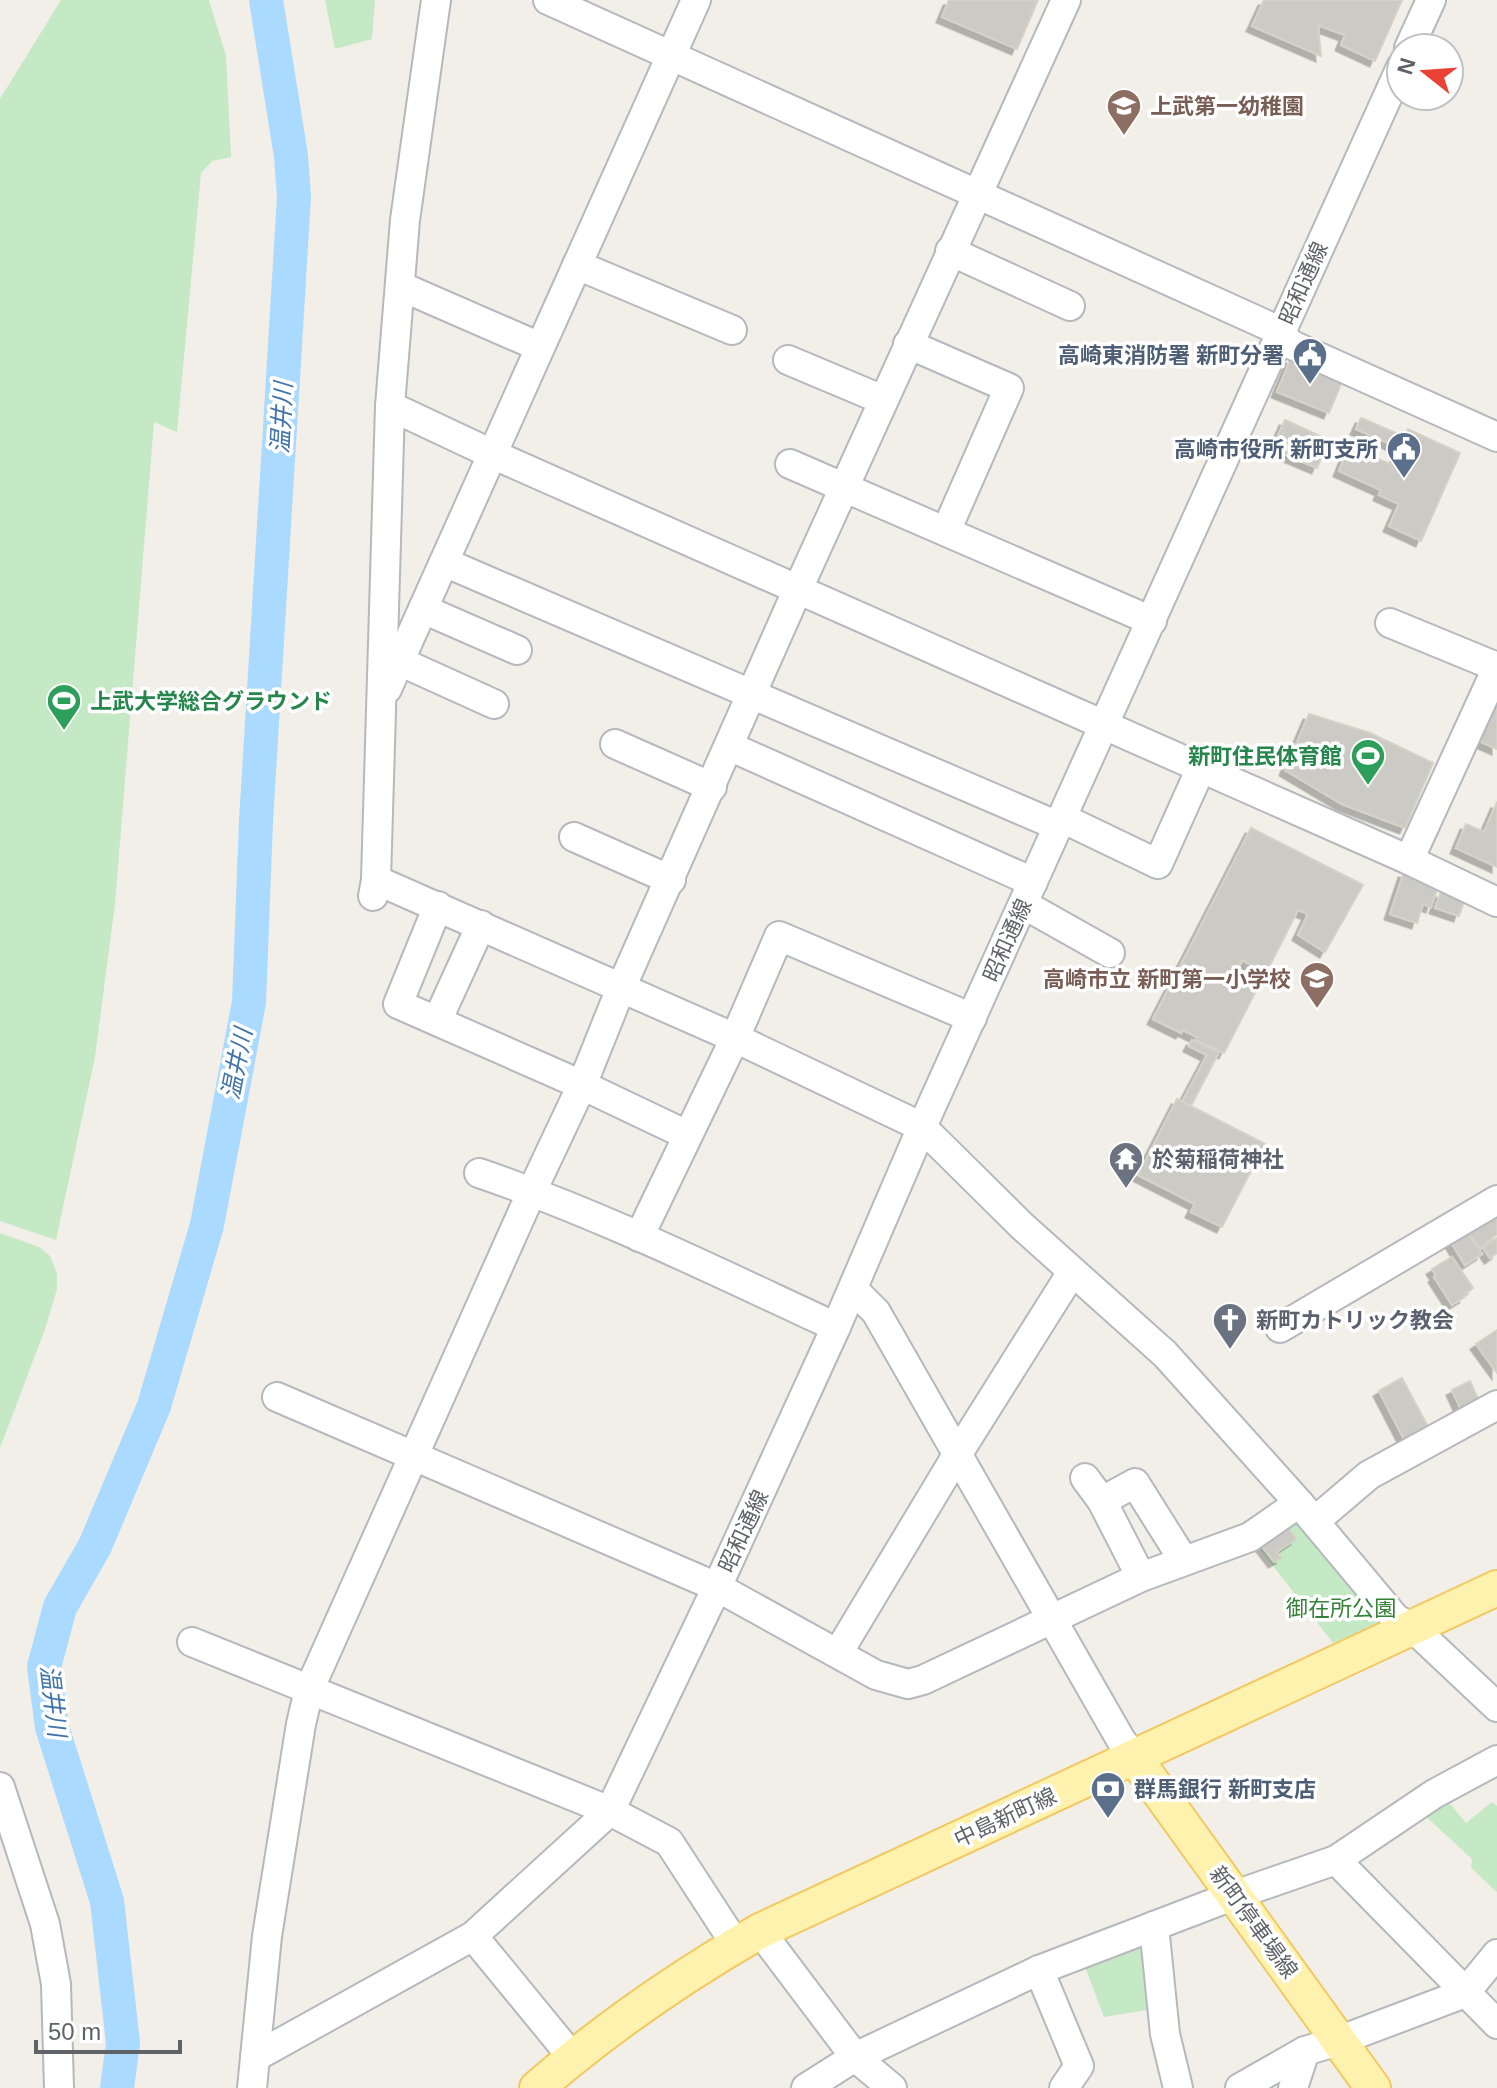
<svg xmlns="http://www.w3.org/2000/svg" width="1497" height="2088" viewBox="0 0 1497 2088" font-family="Arial,'Noto Sans JP',sans-serif">
  <defs>
    <filter id="shadow"><feDropShadow dx="-5.5" dy="5.5" stdDeviation="0" flood-color="#0004"/></filter>
  </defs>
  <rect width="100%" height="100%" fill="#f1efe8"/>
  <g fill="#c5e8c5">
    <polygon points="61,0 209,0 226,56 231,157 212,161 201,173 177,432 154,422 115,904 95,1057 56,1240 0,1221 0,99"/>
    <polygon points="325,0 375,0 372,39 335,49"/>
    <polygon points="0,1233 39,1247 50,1256 57,1274 57,1289 45,1329 0,1448"/>
    <polygon points="1296,1510 1383,1621 1333,1643 1253,1540"/>
    <polygon points="1445,1798 1466,1823 1492,1802 1497,1806 1497,1892 1471,1868 1472,1859 1421,1812"/>
    <polygon points="1142,1939 1158,2008 1104,2017 1084,1964"/>
  </g>
  <g fill="none" stroke-linecap="round" stroke-linejoin="round">
    <polyline stroke="#aadaff" stroke-width="34" points="117,2088 123,2043 107,1901 52,1727 44,1667 60,1607 95,1546 154,1406 207,1225 249,1002 256,821 294,197 291,156 266,0"/>
  </g>
  <g fill="#cccac5" stroke="#d6d1c6" stroke-width="2" filter="url(#shadow)">
    <polygon points="949,0 1038,0 1017,49 942,17"/>
    <polygon points="1264,0 1402,0 1375,61 1341,45 1345,35 1318,25 1321,56 1252,26"/>
    <polygon points="1291,358 1343,379 1329,413 1277,392"/>
    <polygon points="1361,418 1405,437 1408,429 1460,453 1421,541 1389,526 1399,504 1379,495 1381,490 1339,471 1349,446 1392,465 1400,448 1356,429"/>
    <polygon points="1285,420 1329,440 1317,468 1272,449"/>
    <polygon points="1497,699 1497,749 1479,741"/>
    <polygon points="1309,714 1370,733 1433,763 1405,828 1342,804 1285,770"/>
    <polygon points="1497,802 1497,867 1456,848 1466,824 1484,832"/>
    <polygon points="1251,828 1363,885 1325,952 1298,935 1308,914 1298,910 1266,973 1242,960 1236,974 1258,987 1224,1053 1196,1040 1197,1037 1183,1030 1181,1033 1153,1019"/>
    <polygon points="1404,872 1439,884 1431,907 1423,904 1417,923 1390,914"/>
    <polygon points="1441,892 1464,901 1459,916 1435,908"/>
    <polygon points="1192,1040 1219,1052 1191,1106 1182,1102 1207,1055 1189,1046"/>
    <polygon points="1177,1099 1265,1144 1222,1227 1191,1212 1195,1204 1138,1175"/>
    <polygon points="1491,1212 1497,1220 1497,1234 1480,1248 1467,1230"/>
    <polygon points="1466,1232 1482,1254 1465,1265 1451,1242"/>
    <polygon points="1497,1238 1497,1253 1490,1258 1483,1248"/>
    <polygon points="1452,1257 1473,1288 1464,1295 1465,1297 1452,1305 1434,1277 1436,1275 1432,1269"/>
    <polygon points="1497,1330 1497,1373 1476,1344"/>
    <polygon points="1402,1378 1429,1429 1406,1443 1379,1391"/>
    <polygon points="1470,1381 1482,1408 1464,1416 1452,1390"/>
    <polygon points="1284,1522 1296,1539 1277,1552 1281,1558 1274,1562 1257,1540"/>
  </g>
  <g fill="none" stroke-linecap="round" stroke-linejoin="round">
    <defs>
      <g id="minor">
        <polyline points="548,0 1271,327 1292,345 1497,437"/>
        <polyline points="1409,48 1431,0"/>
        <polyline points="950,251 1070,306"/>
        <polyline points="577,265 732,330"/>
        <polyline points="400,286 540,347"/>
        <polyline points="908,344 1009,388 946,531"/>
        <polyline points="788,360 883,400"/>
        <polyline points="390,406 492,454 1409,860 1497,902"/>
        <polyline points="790,464 1152,621"/>
        <polyline points="444,562 1058,826"/>
        <polyline points="423,609 517,650"/>
        <polyline points="1390,623 1497,667"/>
        <polyline points="399,661 494,704"/>
        <polyline points="387,689 696,0"/>
        <polyline points="615,744 712,787"/>
        <polyline points="731,747 1033,882"/>
        <polyline points="1062,818 1158,864 1201,768"/>
        <polyline points="574,837 671,880"/>
        <polyline points="1409,860 1497,668"/>
        <polyline points="376,880 735,1038 922,1127 1022,1226 1165,1354 1299,1503 1396,1619 1412,1627 1497,1707"/>
        <polyline points="373,896 376,880 390,406 405,220 436,0"/>
        <polyline points="1023,904 1110,953"/>
        <polyline points="438,906 398,1004 582,1085 687,1135"/>
        <polyline points="437,1021 481,925"/>
        <path d="M 479,1173 C 602,1215 719,1273 836,1327"/>
        <polyline points="639,1237 735,1038 779,936 972,1018"/>
        <polyline points="853,1289 876,1312 1121,1740 1134,1757"/>
        <polyline points="1280,1328 1497,1200"/>
        <polyline points="277,1397 717,1587 876,1675 908,1684 923,1680 1141,1577 1250,1537 1299,1503"/>
        <polyline points="1085,1478 1102,1501 1141,1577"/>
        <polyline points="1102,1501 1135,1483 1184,1561"/>
        <polyline points="1315,1521 1369,1475 1497,1405"/>
        <polyline points="192,1642 610,1811 669,1842 736,1945"/>
        <polyline points="838,1653 957,1455 1072,1272"/>
        <polyline points="0,1787 45,1924 56,1984 59,2088"/>
        <polyline points="1336,1860 1497,2024"/>
        <polyline points="1154,1926 1165,2034 1178,2088"/>
        <polyline points="760,1931 855,2057 892,2088"/>
        <polyline points="473,1936 573,2058"/>
        <polyline points="1039,1970 1079,2066 1064,2088"/>
        <polyline points="255,2057 473,1936 610,1811 717,1587 836,1327 922,1127 1401,67"/>
        <polyline points="252,2088 267,1936 301,1724 309,1690 532,1191 582,1085 621,988 797,591 1066,0"/>
        <polyline points="806,2088 855,2057 1039,1970 1235,1895 1336,1860 1434,1794 1497,1760"/>
        <polyline points="1240,2088 1305,2051 1338,2041 1465,1993 1497,1954"/>
        <polyline points="1293,2088 1305,2051"/>
      </g>
      <g id="major">
        <polyline points="1134,1757 1373,2088"/>
        <path d="M 537,2088 C 605,2029 682,1976 760,1931 L 1497,1588"/>
      </g>
    </defs>
    <use href="#minor" stroke="#b5b8bc" stroke-width="32"/>
    <use href="#major" stroke="#f2c960" stroke-width="38"/>
    <use href="#minor" stroke="#fff" stroke-width="28"/>
    <use href="#major" stroke="#fff2af" stroke-width="34"/>
  </g>
  <defs>
    <symbol id="school-pin" viewBox="-11 -11 22 30"><path d="M0 17L-7.5 6A9.5 9.5 0 1 1 7.5 6Z" fill="#8d6e63" stroke="#fff"/><path d="M0-5L7-2L0 1L-7-2ZM-4 1L0 2.5L4 1V4Q0 6-4 4Z" fill="#fff"/></symbol>
    <symbol id="civic-pin" viewBox="-11 -11 22 30"><path d="M0 17L-7.5 6A9.5 9.5 0 1 1 7.5 6Z" fill="#5c6f8a" stroke="#fff"/><path d="M-.6-6.5H3V-4.5H.6V-3L4-1V1h2V6H-6V1h2V-1L-.6-3ZM-1.2 2.5V6h2.4V2.5Z" fill="#fff"/></symbol>
    <symbol id="stadium-pin" viewBox="-11 -11 22 30"><path d="M0 17L-7.5 6A9.5 9.5 0 1 1 7.5 6Z" fill="#2e9e5b" stroke="#fff"/><path d="M0-5a6.5 5 0 1 0 0 10a6.5 5 0 1 0 0-10ZM-3.5-1.8h7v3.6h-7Z" fill="#fff"/></symbol>
    <symbol id="temple-pin" viewBox="-11 -11 22 30"><path d="M0 17L-7.5 6A9.5 9.5 0 1 1 7.5 6Z" fill="#6b7280" stroke="#fff"/><path d="M0-6L5-2H3V0L6.5 2.5H4V6H1.5V3h-3V6H-4V2.5H-6.5L-3 0V-2H-5Z" fill="#fff"/></symbol>
    <symbol id="church-pin" viewBox="-11 -11 22 30"><path d="M0 17L-7.5 6A9.5 9.5 0 1 1 7.5 6Z" fill="#6b7280" stroke="#fff"/><path d="M-1.2-6h2.4v3.5h3.3v2.4h-3.3V6h-2.4V-.1h-3.3v-2.4h3.3Z" fill="#fff"/></symbol>
    <symbol id="bank-pin" viewBox="-11 -11 22 30"><path d="M0 17L-7.5 6A9.5 9.5 0 1 1 7.5 6Z" fill="#5c6f8a" stroke="#fff"/><path d="M-6-4H6V4H-6ZM0-2.3a2.3 2.3 0 1 0 0 4.6a2.3 2.3 0 1 0 0-4.6Z" fill="#fff"/></symbol>
  </defs>
  <g fill-rule="evenodd">
    <use href="#school-pin" x="1104" y="86" width="40" height="54"/>
    <use href="#civic-pin" x="1290" y="335" width="40" height="54"/>
    <use href="#civic-pin" x="1384" y="429" width="40" height="54"/>
    <use href="#stadium-pin" x="44" y="681" width="40" height="54"/>
    <use href="#stadium-pin" x="1348" y="736" width="40" height="54"/>
    <use href="#school-pin" x="1297" y="959" width="40" height="54"/>
    <use href="#temple-pin" x="1106" y="1139" width="40" height="54"/>
    <use href="#church-pin" x="1210" y="1300" width="40" height="54"/>
    <use href="#bank-pin" x="1088" y="1769" width="40" height="54"/>
  </g>
  <g text-anchor="middle" stroke-width="7" stroke-linejoin="round" paint-order="stroke">
    <g font-size="22" font-weight="bold" fill="#785e54" stroke="#fff" text-anchor="start">
      <text x="1150" y="114">上武第一幼稚園</text>
      <text x="1291" y="987" text-anchor="end">高崎市立 新町第一小学校</text>
    </g>
    <g font-size="22" fill="#5f6368" stroke="#fff">
      <text transform="translate(1303 283) rotate(-66)" y="8">昭和通線</text>
      <text transform="translate(1007 940) rotate(-66)" y="8">昭和通線</text>
      <text transform="translate(743 1531) rotate(-65)" y="8">昭和通線</text>
      <text transform="translate(1005 1817) rotate(-25)" y="8">中島新町線</text>
      <text transform="translate(1254 1922) rotate(54)" y="8">新町停車場線</text>
    </g>
    <g font-size="22" font-weight="bold" fill="#4e5e75" stroke="#fff" text-anchor="end">
      <text x="1284" y="363">高崎東消防署 新町分署</text>
      <text x="1378" y="457">高崎市役所 新町支所</text>
      <text x="1134" y="1797" text-anchor="start">群馬銀行 新町支店</text>
    </g>
    <g font-size="22" font-weight="bold" fill="#27864d" stroke="#fff" text-anchor="start">
      <text x="90" y="709">上武大学総合グラウンド</text>
      <text x="1342" y="764" text-anchor="end">新町住民体育館</text>
    </g>
    <g font-size="22" font-weight="bold" fill="#5b616d" stroke="#fff" text-anchor="start">
      <text x="1152" y="1167">於菊稲荷神社</text>
      <text x="1256" y="1328">新町カトリック教会</text>
    </g>
    <g font-size="22" fill="#348238" stroke="#fff">
      <text x="1341" y="1616">御在所公園</text>
    </g>
    <g font-size="24" font-style="italic" fill="#4174aa" stroke="#fff">
      <text transform="translate(282 418) rotate(-87)" y="8">温井川</text>
      <text transform="translate(237 1064) rotate(-79)" y="8">温井川</text>
      <text transform="translate(53 1701) rotate(83)" y="8">温井川</text>
    </g>
  </g>
  <g transform="translate(1425 72) rotate(287)"><circle r="38" fill="#ffffff" stroke="#bfc1c3" stroke-width="2"/>
  <path d="M0-6L14 30L0 20L-14 30Z" fill="#ea4335"/>
  <text y="-12" font-size="22" font-weight="bold" text-anchor="middle" fill="#5f6368">N</text>
  </g>
  <path d="M36 2040v12h144v-12" fill="none" stroke="#5f6368" stroke-width="4"/>
  <text x="48" y="2040" font-size="24" fill="#5f6368" stroke="#ffffff" stroke-width="6" paint-order="stroke">50 m</text>
</svg>
